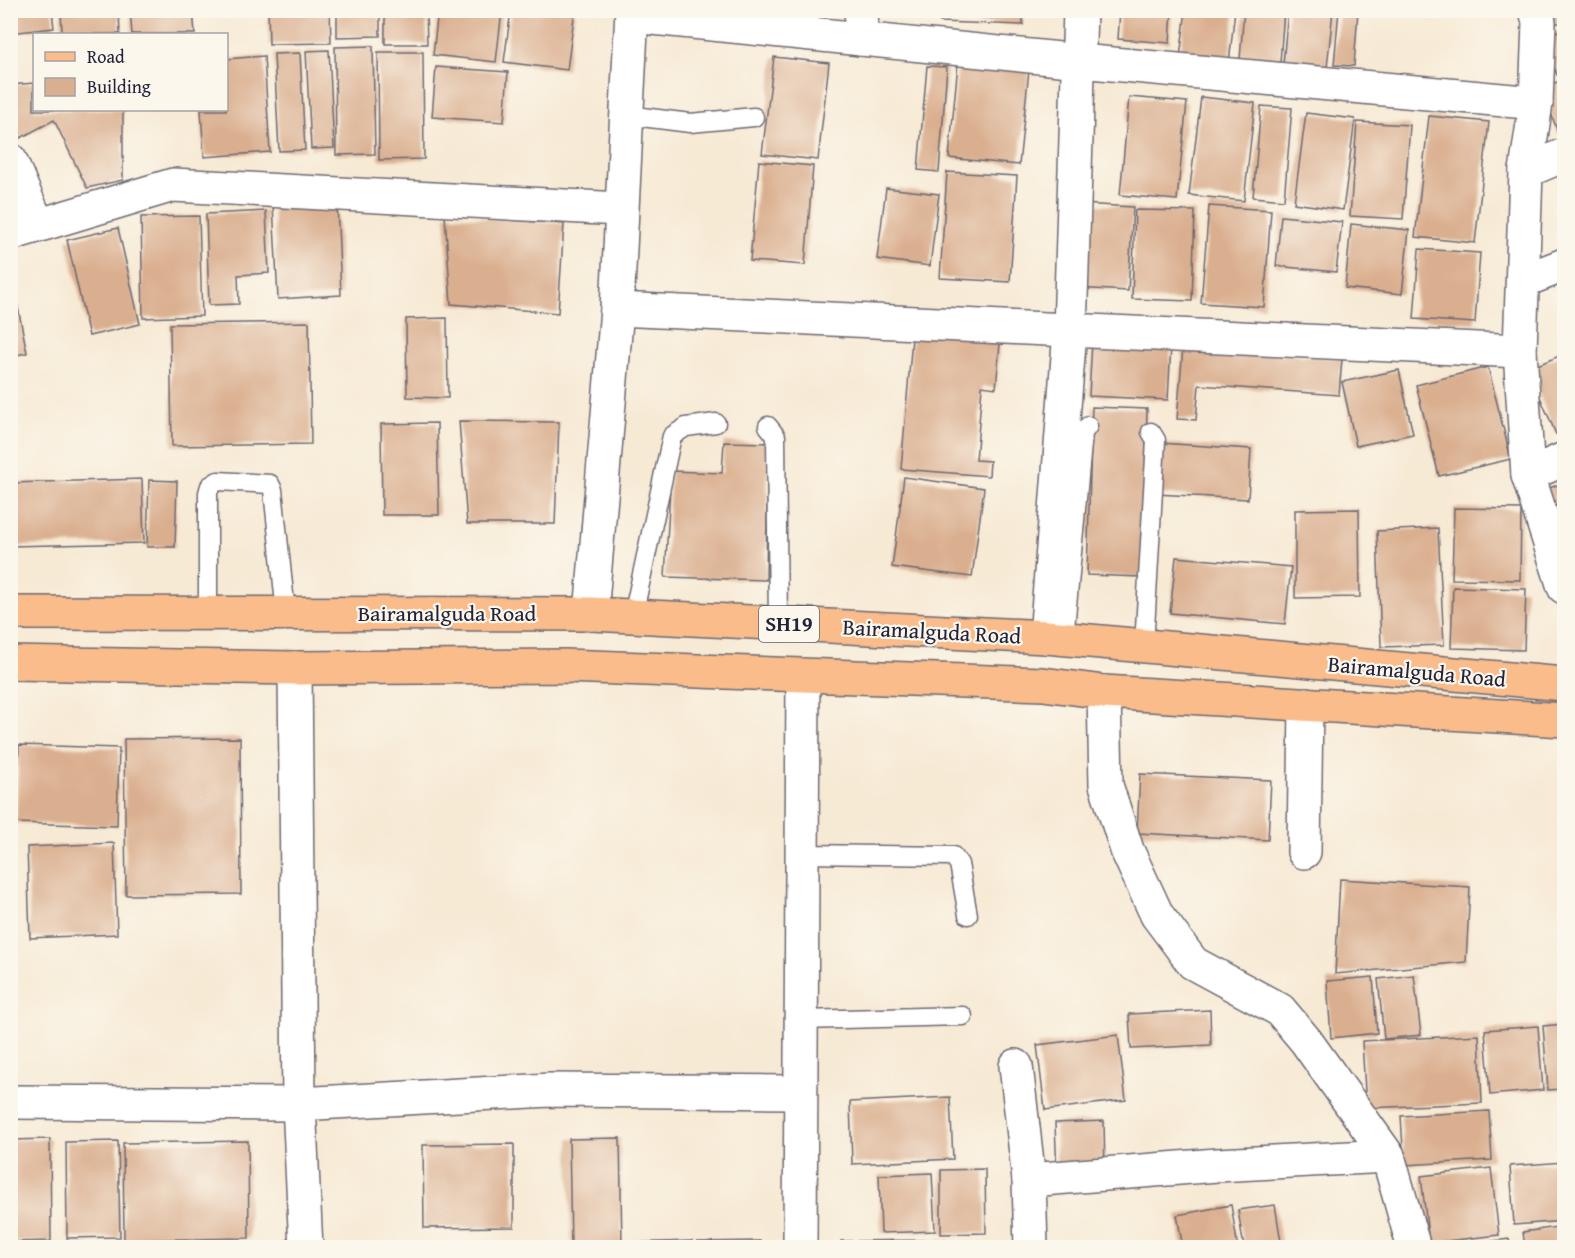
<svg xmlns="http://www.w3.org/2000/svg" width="1575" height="1258" viewBox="0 0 1575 1258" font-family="'Gentium Book Plus',serif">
  <rect width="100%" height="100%" fill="#fbf7ec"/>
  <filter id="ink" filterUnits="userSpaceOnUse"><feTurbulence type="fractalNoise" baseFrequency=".0167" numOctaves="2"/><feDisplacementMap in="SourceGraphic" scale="12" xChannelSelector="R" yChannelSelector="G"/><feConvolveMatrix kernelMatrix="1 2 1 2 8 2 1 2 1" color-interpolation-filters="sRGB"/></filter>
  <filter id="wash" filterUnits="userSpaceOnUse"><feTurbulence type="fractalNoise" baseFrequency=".008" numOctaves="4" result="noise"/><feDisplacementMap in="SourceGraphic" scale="24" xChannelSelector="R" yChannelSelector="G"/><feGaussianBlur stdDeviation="1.35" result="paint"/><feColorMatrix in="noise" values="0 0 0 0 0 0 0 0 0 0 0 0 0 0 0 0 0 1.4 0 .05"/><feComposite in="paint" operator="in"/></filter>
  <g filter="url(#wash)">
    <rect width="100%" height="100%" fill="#f7ead5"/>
    <g id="blocks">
      <g fill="#daaf8f">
        <polygon points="10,10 52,10 54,28 10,33"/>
        <polygon points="61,10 119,10 120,34 62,34"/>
        <polygon points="130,10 193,10 195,34 132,34"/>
        <polygon points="268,10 330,10 331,43 269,44"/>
        <polygon points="337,10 380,10 380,36 337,37"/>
        <polygon points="385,10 426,10 427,44 385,44"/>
        <polygon points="438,10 502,10 496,62 433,55"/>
        <polygon points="511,10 575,10 567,70 504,62"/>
        <polygon points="940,10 1023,10 1023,25 940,22"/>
        <polygon points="1120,10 1172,10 1170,43 1118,39"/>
        <polygon points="1186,10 1235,10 1229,63 1180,57"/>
        <polygon points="1244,10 1284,10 1280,63 1240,59"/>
        <polygon points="1288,10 1333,10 1327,68 1283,64"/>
        <polygon points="1339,10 1358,10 1354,66 1334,65"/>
        <polygon points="1542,10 1564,10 1564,21 1547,27"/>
        <polygon points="1564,29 1564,72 1557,75 1544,36"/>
        <polygon points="373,46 375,154 336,155 335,47"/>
        <polygon points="329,50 334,148 311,149 306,51"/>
        <polygon points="378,52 423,52 424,159 379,160"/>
        <polygon points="300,53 305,150 279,151 274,54"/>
        <polygon points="264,56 270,152 204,157 201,110 226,110 226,59"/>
        <polygon points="774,57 829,63 818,160 762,154"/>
        <polygon points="958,63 1029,70 1019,165 949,158"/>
        <polygon points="927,66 947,67 939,172 918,170"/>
        <polygon points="436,67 508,72 504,122 432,117"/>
        <polygon points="1564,80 1564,131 1558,133 1542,87"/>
        <polygon points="34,83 34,110 123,110 123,180 87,188 54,120 17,140 10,113 10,85"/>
        <polygon points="1129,97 1187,102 1177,200 1120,195"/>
        <polygon points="1201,97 1255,103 1244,201 1189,195"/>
        <polygon points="1261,106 1292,108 1284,200 1253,197"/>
        <polygon points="1306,113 1355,119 1343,210 1294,203"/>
        <polygon points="1429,116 1489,122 1475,243 1415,237"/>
        <polygon points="1357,122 1410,125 1403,219 1350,216"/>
        <polygon points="759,161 813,166 805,265 750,261"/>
        <polygon points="947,172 1017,176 1010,282 940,278"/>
        <polygon points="886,188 939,194 930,266 877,259"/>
        <polygon points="10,192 20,213 10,217"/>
        <polygon points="337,202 341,295 278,299 273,205"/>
        <polygon points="1081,204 1133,207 1128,291 1076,288"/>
        <polygon points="1209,206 1271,210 1264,307 1201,303"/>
        <polygon points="1135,210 1195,211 1192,301 1132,299"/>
        <polygon points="266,211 269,273 238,275 239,304 209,305 206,214"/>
        <polygon points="445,215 564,224 558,313 451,304"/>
        <polygon points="199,216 202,316 143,318 141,217"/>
        <polygon points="1281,216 1342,222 1336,272 1276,266"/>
        <polygon points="1351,224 1409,230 1402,294 1345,288"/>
        <polygon points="118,228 140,324 89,336 67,240"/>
        <polygon points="1419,249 1480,253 1475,323 1414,319"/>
        <polygon points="12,277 27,353 10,356 10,278"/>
        <polygon points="447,318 448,398 407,397 406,319"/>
        <polygon points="309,322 311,444 172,446 170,324"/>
        <polygon points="913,326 1001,333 996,388 982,386 976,460 990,461 989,476 901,469"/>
        <polygon points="1092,342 1171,345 1168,400 1089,396"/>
        <polygon points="1183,347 1342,359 1339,395 1199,385 1196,420 1177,419"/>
        <polygon points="1564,354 1564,431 1556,434 1528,369"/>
        <polygon points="1488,367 1511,459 1439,476 1416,385"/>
        <polygon points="1399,370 1413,434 1356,446 1342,382"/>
        <polygon points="1092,407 1147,409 1142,577 1087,575"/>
        <polygon points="459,421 559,422 555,524 467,524"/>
        <polygon points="437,423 439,515 382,515 381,424"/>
        <polygon points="724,442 768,443 766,580 665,577 671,471 722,473"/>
        <polygon points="1160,443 1251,449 1248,499 1156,494"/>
        <polygon points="904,477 984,488 972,577 892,567"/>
        <polygon points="142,479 144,543 10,546 10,483"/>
        <polygon points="149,480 177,481 175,547 147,547"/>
        <polygon points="1564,482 1564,549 1540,492"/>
        <polygon points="1454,508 1521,509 1520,580 1452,579"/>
        <polygon points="1359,509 1360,597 1295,598 1295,510"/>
        <polygon points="1438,528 1444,645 1381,647 1377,531"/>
        <polygon points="1176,557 1291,567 1285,624 1170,613"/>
        <polygon points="1453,587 1526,589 1524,650 1451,648"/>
        <polygon points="240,738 241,894 126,895 124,739"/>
        <polygon points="19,745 119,748 117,826 16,823"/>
        <polygon points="1140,774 1271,780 1268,840 1137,833"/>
        <polygon points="114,843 117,934 30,938 27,847"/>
        <polygon points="1340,879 1470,887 1466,962 1335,974"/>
        <polygon points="1414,975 1421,1035 1384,1039 1378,979"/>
        <polygon points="1373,977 1377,1033 1331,1038 1327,981"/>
        <polygon points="1210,1010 1211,1045 1131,1049 1129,1014"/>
        <polygon points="1564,1024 1564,1089 1548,1090 1543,1026"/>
        <polygon points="1538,1026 1543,1090 1490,1095 1485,1030"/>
        <polygon points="1118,1035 1126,1100 1045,1110 1037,1045"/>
        <polygon points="1479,1035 1482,1103 1366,1108 1362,1041"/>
        <polygon points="950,1097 953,1159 852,1164 850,1102"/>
        <polygon points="1489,1111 1492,1160 1404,1165 1401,1116"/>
        <polygon points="1104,1121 1105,1173 1057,1175 1055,1123"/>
        <polygon points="620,1138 622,1245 571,1245 569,1139"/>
        <polygon points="50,1139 51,1241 10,1242 10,1140"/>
        <polygon points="118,1141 120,1237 67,1238 66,1142"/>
        <polygon points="248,1141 249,1238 124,1240 123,1143"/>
        <polygon points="514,1144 514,1227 424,1228 423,1145"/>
        <polygon points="1564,1162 1564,1221 1514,1225 1510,1166"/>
        <polygon points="1491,1168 1499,1235 1429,1243 1421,1176"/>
        <polygon points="985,1169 986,1233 941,1234 941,1170"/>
        <polygon points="932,1173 935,1231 881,1233 879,1175"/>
        <polygon points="1231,1205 1238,1248 1183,1248 1177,1215"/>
        <polygon points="1275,1205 1282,1248 1244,1248 1238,1210"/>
        <polygon points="1564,1226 1564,1248 1525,1248 1523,1232"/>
        <polygon points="1509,1239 1510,1248 1453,1248 1453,1246"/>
        <polygon points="945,1240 945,1248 841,1248 841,1241"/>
        <polygon points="692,1241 692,1248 626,1248 626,1243"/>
        <polygon points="760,1241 760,1248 697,1248 697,1242"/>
        <polygon points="89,1244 89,1248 35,1248 35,1246"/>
      </g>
    </g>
  </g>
  <g filter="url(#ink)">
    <use href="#blocks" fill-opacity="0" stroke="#6d6871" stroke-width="1.5"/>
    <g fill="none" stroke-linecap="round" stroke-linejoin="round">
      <defs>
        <g id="service">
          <polyline points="626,115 690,123 754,117"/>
          <polyline points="768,426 776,436 778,623"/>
          <polyline points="208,613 208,493 210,486 218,481 270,484 273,490 286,613"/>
          <polyline points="633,616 672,436 686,427 716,423"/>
          <polyline points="1064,639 1083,433 1088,426"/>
          <polyline points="1144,646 1156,440 1151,432"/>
          <polyline points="802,854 953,856 959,864 968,915"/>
          <polyline points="801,1020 963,1016"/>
        </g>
        <g id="minor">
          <polyline points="1536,10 1539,22 1536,103 1526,171 1520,351 1528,475 1564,587"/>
          <polyline points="632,16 1080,61 1536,103"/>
          <polyline points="860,39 862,10"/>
          <polyline points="10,160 38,225"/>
          <polyline points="1526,171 1564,155"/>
          <polyline points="10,234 173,185 620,209"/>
          <polyline points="1523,281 1564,265"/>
          <polyline points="617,309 1520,351"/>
          <polyline points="1528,475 1564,459"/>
          <polyline points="591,614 617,309 632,10"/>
          <polyline points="1046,637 1070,331 1080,10"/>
          <polyline points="295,668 299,1104 306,1248"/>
          <polyline points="1104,692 1106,785 1127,850 1157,915 1193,963 1280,1010 1306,1041 1388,1156"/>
          <polyline points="1304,852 1306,704"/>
          <polyline points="1016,1066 1029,1180"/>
          <polyline points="10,1102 299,1104 550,1090 800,1092"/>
          <polyline points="800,1248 803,677"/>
          <polyline points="1031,1248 1029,1180 1217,1165 1388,1156 1414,1248"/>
        </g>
        <g id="primary">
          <polyline points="10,613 591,614 1046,637 1564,684"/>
          <polyline points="10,663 295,668 565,666 1043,684 1104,692 1564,720"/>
        </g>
      </defs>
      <use href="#service" stroke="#6d6871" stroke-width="21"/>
      <use href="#minor" stroke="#6d6871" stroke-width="36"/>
      <use href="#primary" stroke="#6d6871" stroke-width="36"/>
      <use href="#service" stroke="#fff" stroke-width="18"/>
      <use href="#minor" stroke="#fff" stroke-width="33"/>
      <use href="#primary" stroke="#f9bc8a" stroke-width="33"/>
    </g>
  </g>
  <g text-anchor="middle" stroke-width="4.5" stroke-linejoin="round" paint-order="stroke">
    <rect fill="#fbf7ec" stroke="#636270" stroke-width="1.5" x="759" y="606" width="60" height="36" rx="4.5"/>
    <g font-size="21" font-weight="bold" fill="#22223b">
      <text x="789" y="631">SH19</text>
    </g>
    <g font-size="22" fill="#22223b" stroke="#fbf7ec">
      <text x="447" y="621">Bairamalguda Road</text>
      <text transform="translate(932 631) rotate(3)" y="8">Bairamalguda Road</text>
      <text transform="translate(1417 671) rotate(5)" y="8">Bairamalguda Road</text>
    </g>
  </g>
  <rect width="1575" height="1258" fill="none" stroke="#fbf7ec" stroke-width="36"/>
  <rect x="33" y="33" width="195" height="78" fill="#fbf7ec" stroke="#a4a2a5" stroke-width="1.5"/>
  <rect x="45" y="52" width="30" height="9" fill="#f9bc8a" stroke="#a4a2a5" stroke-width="1.5"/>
  <text x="87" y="63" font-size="18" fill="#22223b">Road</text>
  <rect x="45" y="78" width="30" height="18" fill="#daaf8f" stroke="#a4a2a5" stroke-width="1.5"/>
  <text x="87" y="93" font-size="18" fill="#22223b">Building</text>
</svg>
